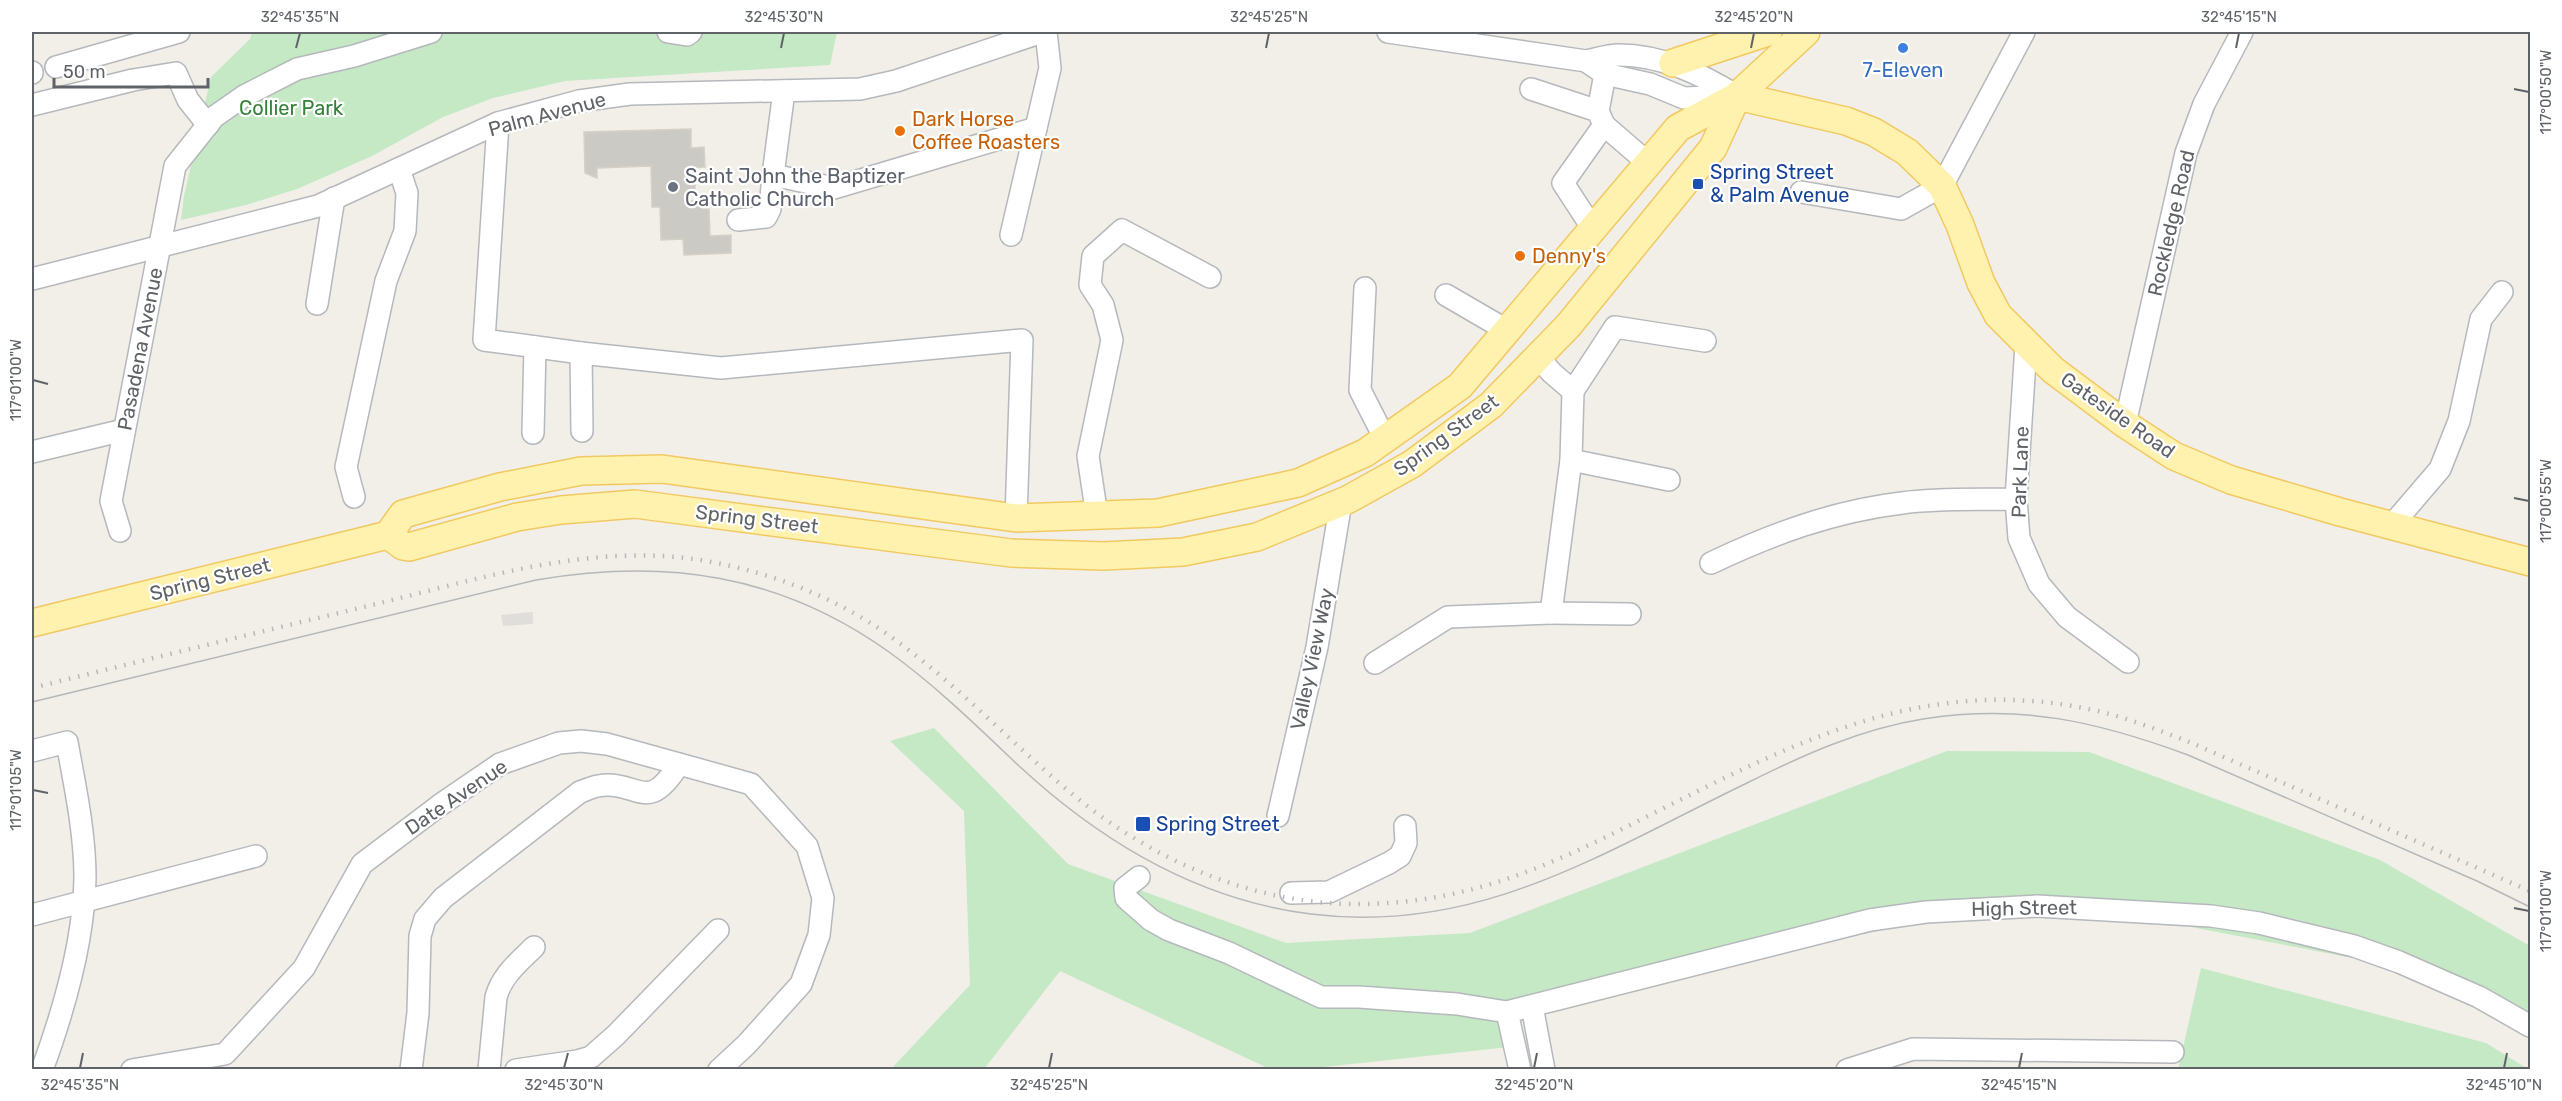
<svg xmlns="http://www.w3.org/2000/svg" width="2562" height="1101" viewBox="0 0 2562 1101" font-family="Rubik,sans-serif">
  <rect width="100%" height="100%" fill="#f1efe8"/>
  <polygon fill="#e0deda" points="533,612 533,624 503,626 501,615"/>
  <g fill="#c5e8c5">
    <polygon points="252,32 837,32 830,65 565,81 493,98 443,117 372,156 297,189 246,205 181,220 184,196 211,77 250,39"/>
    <polygon points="934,728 1068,864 1286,943 1470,933 1947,751 2089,752 2380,860 2530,946 2530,1028 2432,973 2091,908 1983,908 1507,1012 1509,1047 1305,1069 1270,1069 1060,971 984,1069 891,1069 970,985 964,811 890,741"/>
    <polygon points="2201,968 2486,1043 2528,1069 2178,1070"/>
  </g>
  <polygon fill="#cccac5" stroke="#d6d1c6" stroke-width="1.5" points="691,129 691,148 704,147 705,167 685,168 685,181 695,181 695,193 685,193 685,201 703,201 703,209 709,209 710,236 731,235 731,253 684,255 683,239 661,240 660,207 652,207 651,166 597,168 597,178 585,173 584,132"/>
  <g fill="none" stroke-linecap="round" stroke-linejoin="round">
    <defs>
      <g id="minor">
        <polyline points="668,32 687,35 691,32"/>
        <path d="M 1388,32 L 1586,61 C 1596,59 1608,55 1619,55 C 1662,55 1701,74 1737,96"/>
        <polyline points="1586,61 1605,74 1650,84 1684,98 1734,96"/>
        <polyline points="56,67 179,32"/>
        <polyline points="32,73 32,72"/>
        <polyline points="1531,89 1598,111 1604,125"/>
        <polyline points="32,105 133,80 176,73 188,100 208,125"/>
        <polyline points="1598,111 1605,74"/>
        <polyline points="498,123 484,340 581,353"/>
        <polyline points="773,175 784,91"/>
        <polyline points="1801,192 1901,209 1942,186 2024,32"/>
        <polyline points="738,220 766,217 770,209 773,175 834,188 1036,128"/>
        <polyline points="1593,229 1563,183 1604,125 1648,163"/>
        <polyline points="1011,235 1050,68 1046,32"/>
        <polyline points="32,279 318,206 498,123 579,101 630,94 860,89 896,81 1042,32"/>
        <polyline points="1365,288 1360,390 1385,439"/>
        <polyline points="1446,295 1508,331"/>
        <polyline points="317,304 334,198"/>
        <polyline points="2026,345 2016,499 2019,538 2039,584 2067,617 2128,662"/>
        <polyline points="1538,357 1552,373 1573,391 1615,327 1705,341"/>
        <polyline points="1573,391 1571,460 1669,480"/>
        <polyline points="2125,424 2186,153 2204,104 2242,32"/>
        <polyline points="582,431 581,353 721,368 1022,340 1016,518"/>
        <polyline points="533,433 535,347"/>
        <polyline points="32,452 124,430"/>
        <polyline points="1571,460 1551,613 1630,614"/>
        <polyline points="354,497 346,467 386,281 405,231 407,193 399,169"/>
        <polyline points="1097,516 1088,456 1112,340 1103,305 1090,285 1093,256 1122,230 1210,277"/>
        <polyline points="2392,525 2440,469 2459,421 2481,319 2502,292"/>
        <polyline points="120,531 111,501 175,166 214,117 244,96 297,69 354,56 431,32"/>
        <path d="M 1711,563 C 1772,534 1834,511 1902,503 C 1939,498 1978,500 2016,499"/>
        <polyline points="1375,663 1448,617 1551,613"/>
        <path d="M 32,751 L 67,742 C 75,787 85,832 85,878 C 84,942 64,1010 42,1070"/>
        <polyline points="1278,816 1317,647 1341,502"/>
        <polyline points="1139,877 1125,888 1126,898 1151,920 1169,930 1229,953 1321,997 1359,997 1457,1004 1507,1012 1870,920 1926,912 2037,906 2211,916 2259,923 2354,946 2399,962 2479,997 2530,1026"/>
        <polyline points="1291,893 1329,892 1389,863 1400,856 1406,843 1405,826"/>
        <polyline points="32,915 256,856"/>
        <polyline points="1532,1006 1544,1070"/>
        <polyline points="1507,1012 1520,1070"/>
        <polyline points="132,1070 225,1054 304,968 362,864 440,805 500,764 559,743 581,741 607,744 751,784 807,846 823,898 819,935 801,984 746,1045 719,1070"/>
        <path d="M 411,1070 L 418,1013 L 420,936 L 425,919 L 443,898 L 580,792 C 586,790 592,787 598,786 C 639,779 646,817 679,764"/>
        <path d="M 489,1070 L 496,997 C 502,975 519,962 534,947"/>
        <polyline points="516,1070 577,1061 591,1057 616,1035 718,930"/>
        <polyline points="1847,1070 1913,1049 2173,1052"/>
      </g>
      <g id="major">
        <polyline points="1673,63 1768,32"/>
        <polyline points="1737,96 1846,121 1874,132 1907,152 1942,186 1960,225 1981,283 1998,315 2053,370 2125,424 2174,456 2231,480 2340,512 2530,562"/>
        <polyline points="388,535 403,546 409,547 517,517 561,510 635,504 1011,553 1104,556 1183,552 1257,537 1347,500 1412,464 1491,405 1568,326 1713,148 1737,96"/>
        <polyline points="32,623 388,535 403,514 500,487 581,471 662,469 1016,518 1158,513 1298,483 1365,453 1460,386 1678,128 1737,96 1806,32"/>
      </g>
    </defs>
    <use href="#minor" stroke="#b5b8bc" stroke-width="24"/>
    <use href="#major" stroke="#f2c960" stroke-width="30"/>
    <use href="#minor" stroke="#fff" stroke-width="21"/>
    <use href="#major" stroke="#fff2af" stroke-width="27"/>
    <path stroke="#b6b7b8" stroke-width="1.5" d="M 32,702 L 536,580 C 665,558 780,574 889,652 C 935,685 977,726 1018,765 C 1101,842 1197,900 1311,914 C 1478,935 1602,853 1745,784 C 1801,756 1860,729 1923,719 C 2021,704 2096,721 2188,755 L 2477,881 L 2530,907"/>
    <path stroke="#b6b7b8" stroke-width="4.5" stroke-dasharray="1.5 8" stroke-linecap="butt" d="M 32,688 C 145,660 259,632 372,605 C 479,579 595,541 706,561 C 775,573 842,600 898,642 C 958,686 1009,740 1065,788 C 1148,859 1253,906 1364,904 C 1470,902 1547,867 1640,820 C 1794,743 1928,669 2106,713 C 2136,721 2166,733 2194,744 L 2530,891"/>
  </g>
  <path fill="none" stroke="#5f6368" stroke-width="2" d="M 296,48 L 300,33M 781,48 L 784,33M 1266,48 L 1269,33M 1751,48 L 1754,33M 2236,48 L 2239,33M 2514,89 L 2529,92M 33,380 L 48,384M 2514,498 L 2529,501M 33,790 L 48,793M 2514,908 L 2529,911M 80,1068 L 83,1053M 564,1068 L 568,1053M 1049,1068 L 1052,1053M 1534,1068 L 1537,1053M 2019,1068 L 2022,1053M 2504,1068 L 2507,1053"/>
  <circle fill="#3f7fe0" stroke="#fff" stroke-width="2" cx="1903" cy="48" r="6"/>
  <g fill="#e8710a" stroke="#fff" stroke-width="2">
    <circle cx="900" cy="131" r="6"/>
    <circle cx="1520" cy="256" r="6"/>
  </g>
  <g fill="#1a4fb4" stroke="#fff" stroke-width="2">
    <rect x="1692" y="178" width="12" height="12" rx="3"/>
    <rect x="1135" y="816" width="16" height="16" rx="3"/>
  </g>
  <circle fill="#6b7280" stroke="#fff" stroke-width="2" cx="673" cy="187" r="6"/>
  <g text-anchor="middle" stroke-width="4.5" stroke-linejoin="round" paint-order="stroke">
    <g font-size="20" fill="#366cbe" stroke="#fff">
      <text x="1903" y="77">7-Eleven</text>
    </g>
    <g font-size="20" fill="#348238" stroke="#fff">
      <text x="291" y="115">Collier Park</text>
    </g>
    <g font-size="20" fill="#5f6368" stroke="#fff">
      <text transform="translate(547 114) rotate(-15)" y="7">Palm Avenue</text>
      <text transform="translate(2171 223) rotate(-77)" y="7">Rockledge Road</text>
      <text transform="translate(140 349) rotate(-79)" y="7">Pasadena Avenue</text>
      <text transform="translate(2118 415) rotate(35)" y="7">Gateside Road</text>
      <text transform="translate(1446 435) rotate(-36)" y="7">Spring Street</text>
      <text transform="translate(2020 472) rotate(-88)" y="7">Park Lane</text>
      <text transform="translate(757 519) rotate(7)" y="7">Spring Street</text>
      <text transform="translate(210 579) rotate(-14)" y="7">Spring Street</text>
      <text transform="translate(1312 659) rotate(-78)" y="7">Valley View Way</text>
      <text transform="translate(456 797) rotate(-34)" y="7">Date Avenue</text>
      <text transform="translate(2024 908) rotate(-1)" y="7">High Street</text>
    </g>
    <g font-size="20" fill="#c56008" stroke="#fff" text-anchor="start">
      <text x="912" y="126">Dark Horse<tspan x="912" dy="23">Coffee Roasters</tspan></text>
      <text x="1532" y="263">Denny's</text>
    </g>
    <g font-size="20" fill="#164399" stroke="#fff" text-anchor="start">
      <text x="1710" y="179">Spring Street<tspan x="1710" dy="23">&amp; Palm Avenue</tspan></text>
      <text x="1156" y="831">Spring Street</text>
    </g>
    <g font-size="20" fill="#5b616d" stroke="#fff" text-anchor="start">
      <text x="685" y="183">Saint John the Baptizer<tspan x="685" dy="23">Catholic Church</tspan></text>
    </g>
  </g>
  <rect width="2562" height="1101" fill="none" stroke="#ffffff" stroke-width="66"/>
  <path d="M54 78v9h154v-9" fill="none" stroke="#5f6368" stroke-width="3"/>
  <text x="63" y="78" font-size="18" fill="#5f6368" stroke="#ffffff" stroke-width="4.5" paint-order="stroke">50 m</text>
  <rect x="33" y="33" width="2496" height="1035" fill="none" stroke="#5f6368" stroke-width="2"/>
  <g font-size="15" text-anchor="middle" fill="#5f6368">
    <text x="300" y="22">32°45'35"N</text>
    <text x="784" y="22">32°45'30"N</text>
    <text x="1269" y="22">32°45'25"N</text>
    <text x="1754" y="22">32°45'20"N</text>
    <text x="2239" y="22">32°45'15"N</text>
    <text transform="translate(2546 92) rotate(-90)" y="5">117°00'50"W</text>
    <text transform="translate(16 380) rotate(-90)" y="5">117°01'00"W</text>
    <text transform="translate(2546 501) rotate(-90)" y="5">117°00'55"W</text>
    <text transform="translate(16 790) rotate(-90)" y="5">117°01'05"W</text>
    <text transform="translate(2546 911) rotate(-90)" y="5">117°01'00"W</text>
    <text x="80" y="1090">32°45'35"N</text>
    <text x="564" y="1090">32°45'30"N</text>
    <text x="1049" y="1090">32°45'25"N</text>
    <text x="1534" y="1090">32°45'20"N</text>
    <text x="2019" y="1090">32°45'15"N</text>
    <text x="2504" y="1090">32°45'10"N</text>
  </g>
</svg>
